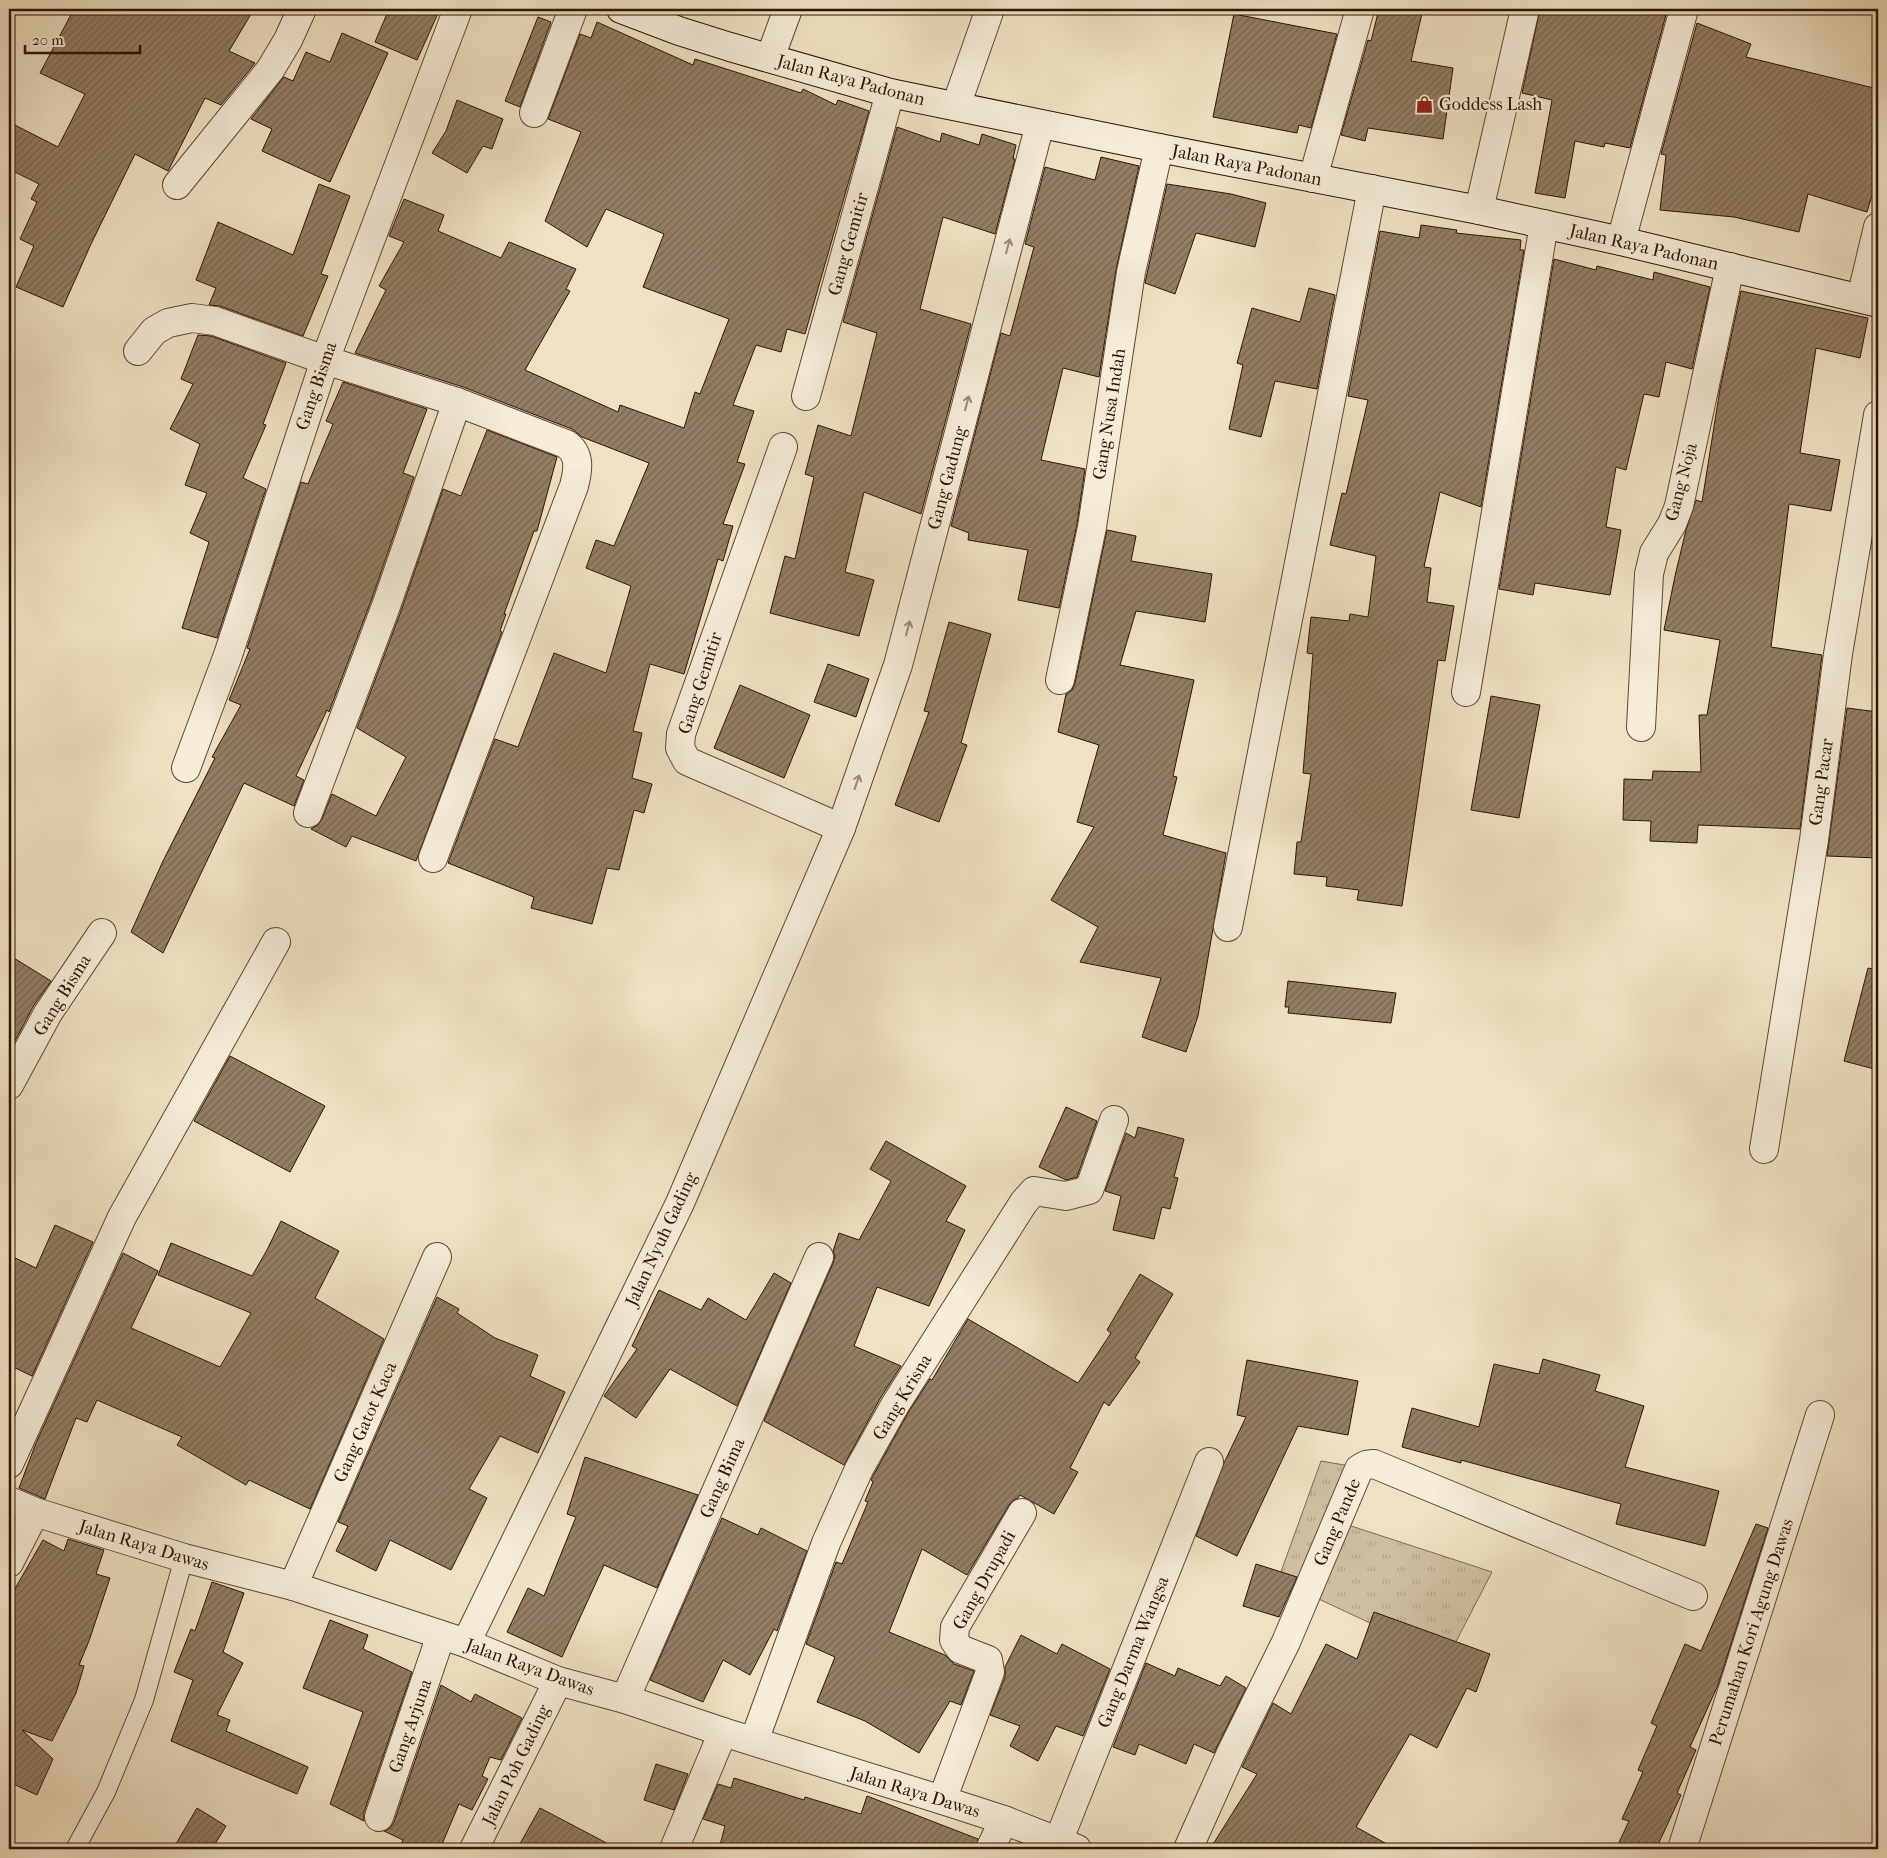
<svg xmlns="http://www.w3.org/2000/svg" width="1887" height="1858" viewBox="0 0 1887 1858" font-family="'IM FELL French Canon',serif">
  <defs>
    <pattern id="grass-tufts" width="24" height="20" patternUnits="userSpaceOnUse" patternTransform="scale(1.25)"><rect width="24" height="20" fill="#cebfa3"/><path d="M3 7l-1-3M5 7V3M7 7l1-3M15 17l-1-3M17 17v-4M19 17l1-3" fill="none" stroke="#b1a38b"/></pattern>
    <pattern id="building-hatch" width="6" height="6" patternUnits="userSpaceOnUse" patternTransform="scale(1.25)"><rect width="6" height="6" fill="#937e66"/><path d="M-1 1l2-2M0 6l6-6M5 7l2-2" fill="none" stroke="#786652"/></pattern>
  </defs>
  <rect width="100%" height="100%" fill="#efe2c4"/>
  <filter id="stains"><feTurbulence type="fractalNoise" baseFrequency=".004" numOctaves="4"/><feColorMatrix values="0 0 0 0 .2 0 0 0 0 .09 0 0 0 0 .02 0 0 0 .5 -.17"/></filter>
  <radialGradient id="worn" r=".72"><stop offset=".6" stop-color="#630" stop-opacity="0"/><stop offset="1" stop-color="#630" stop-opacity=".3"/></radialGradient>
  <polygon fill="url(#grass-tufts)" stroke="#7e6852" points="1321,1461 1356,1467 1339,1522 1492,1572 1447,1659 1278,1580"/>
  <g fill="url(#building-hatch)" stroke="#2f1201">
    <polygon points="74,9 254,9 229,51 255,63 221,105 205,98 168,171 135,154 91,244 63,307 16,287 34,246 20,239 37,202 31,199 39,184 9,169 9,122 58,147 85,94 40,73"/>
    <polygon points="389,9 440,9 417,60 375,42"/>
    <polygon points="1379,9 1423,9 1411,61 1453,68 1443,139 1368,128 1365,141 1341,135 1368,40 1371,41"/>
    <polygon points="1540,9 1662,9 1667,11 1630,148 1605,143 1604,147 1575,141 1565,198 1535,193 1552,100 1522,93"/>
    <polygon points="1234,14 1337,34 1311,128 1299,125 1297,133 1213,117"/>
    <polygon points="538,17 551,22 520,107 505,101"/>
    <polygon points="597,22 693,65 695,59 801,93 803,89 836,105 838,100 869,111 805,334 787,329 781,352 756,345 733,405 754,411 737,462 745,464 723,524 733,526 723,561 718,559 684,674 650,664 633,731 642,733 632,778 652,784 644,813 634,810 619,870 607,868 592,924 531,908 534,897 448,863 495,739 518,747 554,653 606,673 631,586 586,568 596,540 614,546 649,463 582,437 572,429 463,387 355,353 386,290 379,286 404,242 389,236 404,199 444,215 438,231 501,258 509,242 576,269 566,289 570,291 525,370 618,412 620,405 684,428 695,392 700,394 729,319 643,287 664,234 606,209 587,247 545,221 581,132 548,119 580,34 591,38"/>
    <polygon points="1697,23 1751,44 1746,57 1878,89 1878,175 1867,212 1808,194 1799,232 1734,217 1660,210 1666,155 1661,154"/>
    <polygon points="342,33 388,53 330,182 262,151 272,129 251,119 284,77 293,81 306,52 330,62"/>
    <polygon points="457,100 503,119 492,149 483,146 467,173 432,153 446,131"/>
    <polygon points="897,127 940,142 942,133 979,145 982,134 1016,145 1013,159 1015,159 995,234 943,217 920,309 971,324 921,514 864,492 845,572 874,580 859,636 770,613 785,556 795,559 814,477 805,474 818,425 851,436 877,333 843,322"/>
    <polygon points="1101,157 1139,166 1116,270 1099,377 1063,368 1041,460 1085,469 1077,524 1059,608 1018,600 1028,550 968,540 969,533 951,526 1001,333 1010,336 1034,247 1025,244 1045,167 1095,180"/>
    <polygon points="319,184 350,196 321,274 328,276 303,336 220,306 209,305 216,288 196,280 218,222 293,255"/>
    <polygon points="1167,184 1231,194 1266,203 1255,247 1196,233 1175,294 1145,283"/>
    <polygon points="1421,225 1457,230 1456,233 1521,240 1520,250 1524,250 1481,507 1440,492 1424,567 1431,568 1427,602 1454,606 1445,661 1438,660 1402,906 1357,900 1359,890 1326,886 1327,877 1294,874 1297,842 1301,842 1311,774 1303,773 1313,654 1307,653 1311,617 1349,621 1350,614 1368,617 1376,556 1330,545 1342,493 1346,494 1368,400 1348,396 1380,231 1419,238"/>
    <polygon points="1554,259 1596,270 1597,266 1653,280 1654,272 1710,287 1692,369 1666,362 1659,397 1644,394 1626,470 1616,467 1606,527 1621,530 1610,595 1535,583 1533,595 1499,589"/>
    <polygon points="1309,288 1335,295 1317,389 1275,381 1261,437 1229,429 1243,365 1237,363 1252,308 1300,322"/>
    <polygon points="1741,291 1868,318 1860,358 1816,348 1800,453 1840,460 1831,511 1789,504 1771,647 1822,655 1800,829 1698,825 1697,843 1650,841 1651,821 1623,820 1624,779 1652,780 1653,771 1701,772 1699,715 1707,715 1720,640 1664,630 1675,576 1686,530 1696,500 1702,502 1720,389"/>
    <polygon points="198,335 211,336 286,363 263,424 266,425 243,478 266,489 217,638 182,628 209,542 190,533 207,493 185,485 200,444 170,429 193,384 181,379"/>
    <polygon points="343,382 427,409 403,473 414,477 371,601 329,712 327,710 296,776 304,780 294,806 244,783 163,953 131,932 163,861 215,758 212,757 241,705 229,700 250,649 247,648 301,482 308,484 333,424 326,421"/>
    <polygon points="487,430 557,457 537,531 534,531 504,614 506,614 500,631 502,632 416,861 352,836 346,847 311,829 318,825 322,819 332,794 376,816 406,757 357,728 401,611 443,489 461,496"/>
    <polygon points="1107,530 1136,536 1131,561 1212,574 1205,622 1136,611 1120,665 1194,680 1173,776 1177,777 1163,835 1226,853 1198,1016 1186,1052 1142,1037 1161,978 1080,962 1098,927 1051,900 1094,827 1077,822 1099,745 1058,732 1066,694 1072,690 1075,683"/>
    <polygon points="949,622 991,634 961,743 967,745 939,822 895,805 929,712 924,711"/>
    <polygon points="828,664 869,679 856,717 814,702"/>
    <polygon points="740,685 810,715 784,778 714,748"/>
    <polygon points="1491,696 1540,705 1519,818 1471,810"/>
    <polygon points="1847,708 1878,712 1878,858 1827,856"/>
    <polygon points="9,955 51,981 34,1005 9,1052"/>
    <polygon points="1868,968 1878,970 1878,1070 1844,1061"/>
    <polygon points="1288,981 1396,993 1391,1023 1288,1013 1289,1007 1285,1007"/>
    <polygon points="230,1056 325,1106 290,1172 194,1121"/>
    <polygon points="1066,1107 1097,1121 1077,1177 1066,1180 1039,1167"/>
    <polygon points="1138,1127 1184,1139 1174,1177 1178,1178 1170,1209 1162,1207 1154,1239 1113,1230 1121,1196 1105,1191 1126,1133 1135,1138"/>
    <polygon points="886,1141 966,1186 946,1221 965,1230 929,1306 877,1287 854,1346 901,1366 881,1397 844,1465 764,1421 833,1263 835,1256 833,1251 839,1233 859,1240 891,1181 870,1169"/>
    <polygon points="281,1221 339,1251 315,1298 384,1339 310,1509 249,1480 246,1485 177,1445 182,1437 97,1400 87,1422 76,1418 45,1499 19,1488 36,1443 123,1253 158,1271 131,1328 220,1367 251,1313 158,1275 171,1243 252,1276 267,1250"/>
    <polygon points="55,1225 93,1242 32,1376 9,1365 9,1255 36,1268"/>
    <polygon points="774,1273 791,1283 737,1406 670,1369 636,1418 604,1396 637,1349 632,1346 659,1290 701,1310 708,1298 746,1320"/>
    <polygon points="1140,1274 1173,1294 1135,1358 1140,1362 1109,1406 1104,1402 1070,1468 1078,1472 1054,1514 1020,1495 1018,1498 1014,1500 1009,1505 967,1575 922,1549 889,1632 945,1655 954,1664 974,1671 961,1705 950,1701 919,1753 865,1721 817,1702 835,1657 806,1644 836,1562 842,1564 868,1502 865,1501 873,1482 871,1480 873,1476 908,1413 930,1379 932,1380 968,1319 1078,1383 1111,1333 1107,1330"/>
    <polygon points="437,1297 459,1309 457,1313 495,1338 538,1355 530,1376 565,1392 538,1453 500,1436 469,1489 487,1498 451,1570 390,1540 376,1571 336,1551 348,1526 338,1522"/>
    <polygon points="1543,1359 1600,1375 1595,1391 1644,1406 1625,1467 1719,1491 1705,1546 1616,1524 1621,1504 1461,1460 1461,1463 1402,1447 1412,1408 1479,1427 1494,1364 1539,1374"/>
    <polygon points="1247,1360 1358,1381 1348,1435 1298,1426 1237,1556 1196,1536 1224,1463 1246,1417 1237,1415"/>
    <polygon points="585,1457 698,1495 657,1588 604,1565 562,1657 507,1632 528,1588 544,1596 576,1517 567,1514"/>
    <polygon points="722,1518 758,1535 761,1528 807,1551 777,1631 774,1629 750,1675 723,1660 703,1702 650,1680"/>
    <polygon points="1756,1524 1768,1528 1718,1685 1690,1747 1696,1750 1677,1793 1681,1795 1656,1849 1616,1849 1629,1821 1622,1819 1643,1772 1638,1770 1657,1726 1651,1723 1685,1644 1701,1651"/>
    <polygon points="68,1539 104,1550 96,1574 110,1578 89,1641 79,1665 84,1666 76,1693 52,1741 22,1730 53,1759 37,1795 9,1782 9,1599 43,1540 64,1551"/>
    <polygon points="1256,1564 1297,1577 1279,1617 1243,1606"/>
    <polygon points="212,1582 244,1593 223,1652 243,1663 217,1715 230,1720 226,1731 308,1767 297,1794 171,1741 193,1680 174,1672 191,1629 195,1631"/>
    <polygon points="1374,1612 1490,1654 1476,1692 1467,1688 1437,1748 1410,1734 1356,1827 1396,1849 1210,1849 1257,1774 1242,1767 1273,1703 1291,1714 1326,1644 1357,1659"/>
    <polygon points="330,1620 368,1635 363,1649 412,1672 364,1812 364,1821 330,1804 363,1712 303,1688"/>
    <polygon points="1021,1635 1057,1654 1062,1644 1110,1669 1083,1736 1056,1726 1038,1761 1010,1746 1020,1726 990,1715 1005,1677 1005,1667"/>
    <polygon points="1146,1663 1175,1676 1178,1668 1220,1686 1226,1676 1246,1688 1214,1753 1194,1744 1186,1764 1139,1744 1135,1755 1113,1747"/>
    <polygon points="441,1685 471,1702 475,1694 522,1718 501,1760 490,1757 482,1776 488,1779 472,1810 459,1804 440,1849 399,1849 403,1840 384,1831 390,1828 394,1822"/>
    <polygon points="656,1764 688,1774 674,1810 644,1800"/>
    <polygon points="734,1778 804,1800 805,1797 861,1814 867,1796 978,1839 975,1849 719,1849 725,1826 703,1819 718,1784 731,1788"/>
    <polygon points="197,1808 226,1826 212,1849 173,1849"/>
    <polygon points="540,1808 618,1849 517,1849"/>
  </g>
  <g fill="none" stroke-linecap="round" stroke-linejoin="round">
    <defs>
      <polyline id="service" points="75,1849 106,1792 144,1700 184,1558"/>
      <g id="minor">
        <polyline points="770,58 788,9"/>
        <polyline points="956,106 990,9"/>
        <polyline points="534,113 573,9"/>
        <polyline points="1313,178 1360,9"/>
        <polyline points="177,185 270,70 288,40 302,9"/>
        <polyline points="1479,210 1525,9"/>
        <polyline points="1621,241 1684,9"/>
        <polyline points="1861,298 1878,227"/>
        <path d="M 138,351 L 154,331 L 168,323 L 192,318 L 215,321 L 325,360 L 457,402 L 566,444 C 581,454 578,471 574,486 L 433,858"/>
        <polyline points="806,396 890,93"/>
        <polyline points="783,447 681,734 680,748 687,761 841,828"/>
        <polyline points="1060,680 1092,527 1131,272 1159,148"/>
        <polyline points="1466,692 1544,224"/>
        <polyline points="1641,727 1649,574 1654,553 1672,524 1679,506 1730,267"/>
        <polyline points="186,768 228,655 325,360 458,9"/>
        <polyline points="308,813 386,606 457,402"/>
        <polyline points="1228,927 1372,189"/>
        <polyline points="9,1085 48,1013 102,933"/>
        <polyline points="1764,1149 1814,840 1838,654 1878,415"/>
        <polyline points="9,1464 122,1217 276,942"/>
        <polyline points="9,1501 35,1512 184,1558 293,1586 466,1643 558,1681 625,1699 723,1732 942,1800 1004,1820 1077,1849"/>
        <polyline points="9,1563 35,1512"/>
        <polyline points="293,1586 437,1257"/>
        <polyline points="466,1643 680,1203 841,828 898,665 1040,124"/>
        <polyline points="625,1699 819,1257"/>
        <polyline points="754,1741 826,1543 859,1469 895,1405 1024,1202 1034,1191 1066,1196 1089,1190 1114,1120"/>
        <polyline points="942,1800 990,1672 988,1660 960,1649 954,1640 955,1627 1022,1513"/>
        <polyline points="379,1817 441,1635"/>
        <polyline points="1058,1842 1209,1462"/>
        <polyline points="474,1849 558,1681"/>
        <polyline points="674,1849 723,1732"/>
        <polyline points="990,1849 1004,1820"/>
        <polyline points="1188,1849 1231,1753 1286,1642 1359,1469 1366,1465 1374,1464 1693,1596"/>
        <polyline points="1682,1849 1820,1415"/>
      </g>
      <polyline id="secondary" points="621,9 679,31 730,47 890,93 1159,148 1479,210 1621,241 1878,303"/>
    </defs>
    <use href="#service" stroke="#5f4632" stroke-width="20"/>
    <use href="#minor" stroke="#5f4632" stroke-width="30"/>
    <use href="#secondary" stroke="#2f1201" stroke-width="30"/>
    <use href="#service" stroke="#f5ecd9" stroke-width="18"/>
    <use href="#minor" stroke="#f5ecd9" stroke-width="28"/>
    <use href="#secondary" stroke="#f5ecd9" stroke-width="28"/>
  </g>
  <defs><path id="oneway-shaft" d="M-6 0H5M1.5-3L5.5 0L1.5 3" fill="none" stroke-width="1.6" stroke-linecap="round" stroke-linejoin="round" transform="scale(1.25)"/></defs>
  <g stroke="#9c8a78">
    <use href="#oneway-shaft" transform="translate(1008 246) rotate(-75)"/>
    <use href="#oneway-shaft" transform="translate(967 403) rotate(-75)"/>
    <use href="#oneway-shaft" transform="translate(908 628) rotate(-75)"/>
    <use href="#oneway-shaft" transform="translate(857 782) rotate(-71)"/>
  </g>
  <defs>
    <symbol id="shop-bare" viewBox="-9 -9 18 18"><path d="M-5-2.5h2.3a2.7 3.5 0 0 1 5.4 0H5L5.5 6h-11ZM-1.5-2.5h3a1.5 2.3 0 0 0-3 0Z" fill="#8f2418" stroke="#f5ecd9" stroke-width="2.5" paint-order="stroke"/></symbol>
  </defs>
  <g fill-rule="evenodd">
    <use href="#shop-bare" x="1412" y="92" width="25" height="25"/>
  </g>
  <g text-anchor="middle" stroke-width="4.5" stroke-linejoin="round" paint-order="stroke">
    <g font-size="18" fill="#2f1201" stroke="#f5ecd9">
      <text transform="translate(851 80) rotate(15)" y="6">Jalan Raya Padonan</text>
      <text transform="translate(1247 165) rotate(11)" y="6">Jalan Raya Padonan</text>
      <text transform="translate(848 244) rotate(-74)" y="6">Gang Gemitir</text>
      <text transform="translate(1644 247) rotate(13)" y="6">Jalan Raya Padonan</text>
      <text transform="translate(316 386) rotate(-71)" y="6">Gang Bisma</text>
      <text transform="translate(1109 414) rotate(-81)" y="6">Gang Nusa Indah</text>
      <text transform="translate(947 478) rotate(-75)" y="6">Gang Gadung</text>
      <text transform="translate(1681 482) rotate(-75)" y="6">Gang Noja</text>
      <text transform="translate(700 683) rotate(-72)" y="6">Gang Gemitir</text>
      <text transform="translate(1821 782) rotate(-82)" y="6">Gang Pacar</text>
      <text transform="translate(62 995) rotate(-58)" y="6">Gang Bisma</text>
      <text transform="translate(661 1239) rotate(-65)" y="6">Jalan Nyuh Gading</text>
      <text transform="translate(902 1397) rotate(-59)" y="6">Gang Krisna</text>
      <text transform="translate(365 1422) rotate(-66)" y="6">Gang Gatot Kaca</text>
      <text transform="translate(722 1478) rotate(-66)" y="6">Gang Bima</text>
      <text transform="translate(1337 1522) rotate(-67)" y="6">Gang Pande</text>
      <text transform="translate(144 1545) rotate(17)" y="6">Jalan Raya Dawas</text>
      <text transform="translate(984 1580) rotate(-61)" y="6">Gang Drupadi</text>
      <text transform="translate(1751 1632) rotate(-72)" y="6">Perumahan Kori Agung Dawas</text>
      <text transform="translate(1133 1652) rotate(-68)" y="6">Gang Darma Wangsa</text>
      <text transform="translate(530 1667) rotate(20)" y="6">Jalan Raya Dawas</text>
      <text transform="translate(410 1726) rotate(-71)" y="6">Gang Arjuna</text>
      <text transform="translate(516 1765) rotate(-64)" y="6">Jalan Poh Gading</text>
      <text transform="translate(915 1792) rotate(17)" y="6">Jalan Raya Dawas</text>
    </g>
    <g font-size="18" fill="#2f1201" stroke="#f5ecd9" text-anchor="start">
      <text x="1439" y="110">Goddess Lash</text>
    </g>
  </g>
  <rect width="1887" height="1858" fill="none" stroke="#efe2c4" stroke-width="30"/>
  <rect x="10" y="10" width="1867" height="1838" fill="none" stroke="#2f1201" stroke-width="2.5"/>
  <rect x="15" y="15" width="1857" height="1828" fill="none" stroke="#2f1201"/>
  <path d="M25 45v8h115v-8" fill="none" stroke="#2f1201" stroke-width="2.5"/>
  <text x="32" y="45" font-size="15" fill="#2f1201" stroke="#f5ecd9" stroke-width="4" paint-order="stroke">20 m</text>
  <rect width="100%" height="100%" filter="url(#stains)"/>
  <rect width="100%" height="100%" fill="url(#worn)"/>
</svg>
